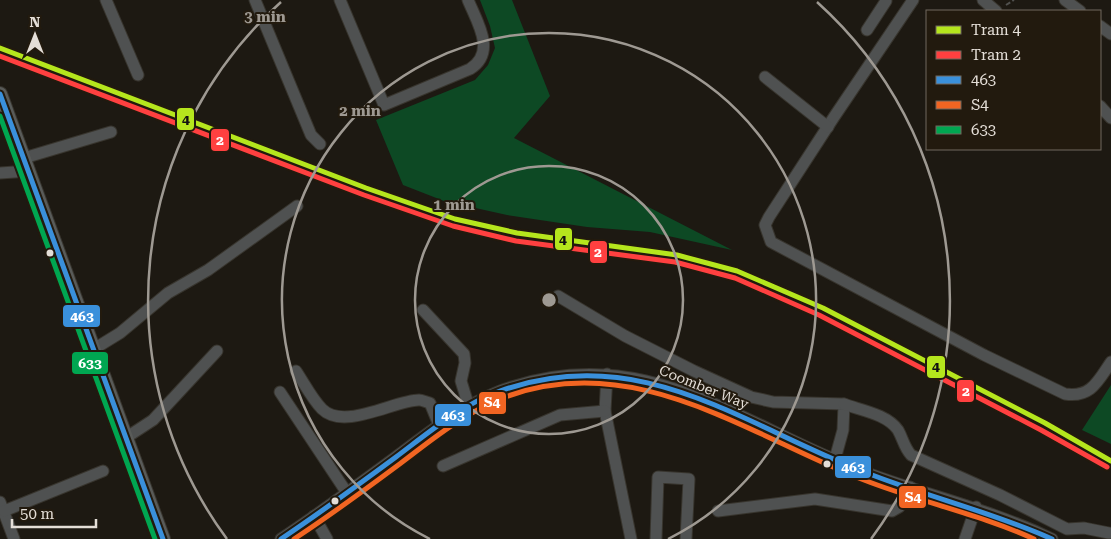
<svg xmlns="http://www.w3.org/2000/svg" width="1111" height="539" viewBox="0 0 1111 539" font-family="'Roboto Serif',serif">
  <rect width="100%" height="100%" fill="#1d1912"/>
  <g fill="#0d4924">
    <polygon points="480,0 512,0 550,96 514,138 732,250 650,232 587,227 507,215 444,201 403,185 376,120 475,80 488,65 495,48 490,26"/>
    <polygon points="1111,385 1111,444 1082,430"/>
  </g>
  <g fill="none" stroke-linecap="round" stroke-linejoin="round">
    <defs>
      <g id="minor">
        <polyline points="106,0 138,75"/>
        <polyline points="255,0 311,135 320,144"/>
        <path d="M 340,0 L 384,105 L 470,69 C 497,52 477,22 468,0"/>
        <path d="M 913,0 L 834,117 L 769,217 L 765,225 L 771,242 L 984,355 L 1065,394 C 1091,398 1098,381 1111,362"/>
        <polyline points="983,0 996,11"/>
        <polyline points="1065,0 1080,11"/>
        <polyline points="1100,26 1111,34"/>
        <polyline points="867,30 886,1"/>
        <polyline points="765,77 828,127"/>
        <polyline points="1100,106 1111,118"/>
        <polyline points="24,158 111,132"/>
        <polyline points="0,173 29,171"/>
        <polyline points="558,296 625,336 694,371 751,397 773,402 844,404 843,430 835,459"/>
        <polyline points="423,310 464,354 465,363 461,381 469,407"/>
        <polyline points="94,349 120,333 168,293 208,270 297,206"/>
        <path d="M 296,371 C 304,383 312,399 322,409 C 344,431 395,400 419,400 C 422,400 426,402 430,403 L 439,425"/>
        <polyline points="607,374 605,411 631,539"/>
        <polyline points="280,392 347,493"/>
        <path d="M 844,404 C 860,410 887,414 898,430 C 903,439 904,447 911,455 L 1000,495 L 1067,529 L 1084,528 L 1109,533"/>
        <polyline points="127,437 153,420 217,351"/>
        <polyline points="443,466 560,415 605,411"/>
        <polyline points="0,502 14,539"/>
        <polyline points="4,511 103,471"/>
        <polyline points="718,511 815,499 892,511 899,507 910,487"/>
        <polyline points="314,516 327,539"/>
        <path d="M 281,539 C 320,513 358,485 396,457 C 428,433 462,406 500,391 C 644,338 739,425 867,473 C 929,496 992,510 1052,539"/>
        <polyline points="656,539 658,477 689,479 686,539"/>
        <polyline points="965,539 976,507"/>
      </g>
      <polyline id="major" points="0,94 163,539"/>
    </defs>
    <use href="#minor" stroke="#38352e" stroke-width="13"/>
    <use href="#major" stroke="#38352e" stroke-width="16"/>
    <polyline stroke="#51514f" stroke-width="2" stroke-dasharray="5 2.5" stroke-linecap="butt" points="1006,5 1014,0"/>
    <use href="#minor" stroke="#4f5151" stroke-width="11"/>
    <use href="#major" stroke="#595b59" stroke-width="14"/>
    <defs>
      <g id="bus-1">
        <polyline points="0,94 163,539"/>
        <path d="M 281,539 C 320,513 358,485 396,457 C 428,433 461,405 500,391 C 641,341 742,425 867,473 C 928,497 992,512 1052,539"/>
      </g>
      <path id="bus-2" d="M 294,539 C 331,515 366,489 401,463 C 432,439 464,414 500,399 C 632,347 746,434 864,480 C 920,502 979,514 1034,539"/>
      <polyline id="bus-3" points="0,116 155,539"/>
    </defs>
    <use href="#bus-1" stroke="#221a0e" stroke-width="9"/>
    <use href="#bus-2" stroke="#221a0e" stroke-width="9"/>
    <use href="#bus-3" stroke="#221a0e" stroke-width="9"/>
    <use href="#bus-1" stroke="#3a90db" stroke-width="5"/>
    <use href="#bus-2" stroke="#f26522" stroke-width="5"/>
    <use href="#bus-3" stroke="#00a651" stroke-width="5"/>
    <defs>
      <polyline id="tram-1" points="0,48 366,188 455,219 517,233 677,255 737,271 823,308 1045,423 1111,461"/>
      <polyline id="tram-2" points="0,56 364,195 453,226 516,241 675,262 735,278 819,315 1041,430 1107,467"/>
    </defs>
    <use href="#tram-1" stroke="#221a0e" stroke-width="9"/>
    <use href="#tram-2" stroke="#221a0e" stroke-width="9"/>
    <use href="#tram-1" stroke="#b5e61d" stroke-width="5"/>
    <use href="#tram-2" stroke="#ff4040" stroke-width="5"/>
  </g>
  <g fill="none" stroke="#9e9992" stroke-width="2.5">
    <circle cx="549" cy="300" r="134"/>
    <path d="M430 539A267 267 0 1 1 668 539"/>
    <path d="M227 539A401 401 0 0 1 281 2M817 2A401 401 0 0 1 871 539"/>
  </g>
  <g fill="#e4ded7" stroke="#221a0e" stroke-width="2">
    <circle cx="50" cy="253" r="4.5"/>
    <circle cx="827" cy="464" r="4.5"/>
    <circle cx="335" cy="501" r="4.5"/>
  </g>
  <g text-anchor="middle" stroke-width="4" stroke-linejoin="round" paint-order="stroke">
    <g font-size="14" fill="#e4ded7" stroke="#221a0e">
      <text transform="translate(704 387) rotate(22)" y="5">Coomber Way</text>
    </g>
  </g>
  <circle cx="549" cy="300" r="8" fill="#9e9992" stroke="#221a0e" stroke-width="2.5"/>
  <g font-size="15" text-anchor="middle" font-weight="bold" fill="#9e9992" stroke="#221a0e" stroke-width="4" stroke-linejoin="round" paint-order="stroke">
    <text x="265" y="22">3 min</text>
    <text x="360" y="116">2 min</text>
    <text x="454" y="210">1 min</text>
  </g>
  <g stroke="#221a0e" stroke-width="2">
    <rect x="176" y="107" width="19" height="24" rx="5" fill="#b5e61d"/>
    <rect x="210" y="128" width="20" height="24" rx="5" fill="#ff4040"/>
    <rect x="554" y="227" width="19" height="24" rx="5" fill="#b5e61d"/>
    <rect x="589" y="240" width="19" height="24" rx="5" fill="#ff4040"/>
    <rect x="62" y="304" width="39" height="24" rx="5" fill="#3a90db"/>
    <rect x="71" y="351" width="38" height="24" rx="5" fill="#00a651"/>
    <rect x="926" y="355" width="20" height="24" rx="5" fill="#b5e61d"/>
    <rect x="956" y="379" width="19" height="24" rx="5" fill="#ff4040"/>
    <rect x="478" y="391" width="29" height="24" rx="5" fill="#f26522"/>
    <rect x="434" y="403" width="38" height="24" rx="5" fill="#3a90db"/>
    <rect x="834" y="455" width="38" height="24" rx="5" fill="#3a90db"/>
    <rect x="898" y="485" width="29" height="24" rx="5" fill="#f26522"/>
  </g>
  <g font-size="14" text-anchor="middle" font-weight="bold" fill="#fff">
    <text x="220" y="145">2</text>
    <text x="598" y="257">2</text>
    <text x="82" y="321">463</text>
    <text x="90" y="368">633</text>
    <text x="966" y="396">2</text>
    <text x="492" y="407">S4</text>
    <text x="453" y="420">463</text>
    <text x="853" y="472">463</text>
    <text x="913" y="502">S4</text>
  </g>
  <g font-size="14" text-anchor="middle" font-weight="bold" fill="#111">
    <text x="186" y="124">4</text>
    <text x="563" y="244">4</text>
    <text x="936" y="371">4</text>
  </g>
  <rect x="926" y="10" width="175" height="140" fill="#221a0e" stroke="#70685e"/>
  <rect x="936" y="26" width="25" height="8" fill="#b5e61d" stroke="#70685e"/>
  <text x="971" y="35" font-size="15" fill="#e4ded7">Tram 4</text>
  <rect x="936" y="51" width="25" height="8" fill="#ff4040" stroke="#70685e"/>
  <text x="971" y="60" font-size="15" fill="#e4ded7">Tram 2</text>
  <rect x="936" y="76" width="25" height="8" fill="#3a90db" stroke="#70685e"/>
  <text x="971" y="85" font-size="15" fill="#e4ded7">463</text>
  <rect x="936" y="101" width="25" height="8" fill="#f26522" stroke="#70685e"/>
  <text x="971" y="110" font-size="15" fill="#e4ded7">S4</text>
  <rect x="936" y="126" width="25" height="8" fill="#00a651" stroke="#70685e"/>
  <text x="971" y="135" font-size="15" fill="#e4ded7">633</text>
  <g transform="translate(35 35)" stroke="#221a0e" stroke-width="4" paint-order="stroke">
  <path d="M0-4L9 19L0 12L-9 19Z" fill="#e4ded7"/>
  <text y="-8" font-size="14" font-weight="bold" text-anchor="middle" fill="#e4ded7">N</text>
  </g>
  <path d="M12 519v8h84v-8" fill="none" stroke="#e4ded7" stroke-width="2.5"/>
  <text x="20" y="519" font-size="15" fill="#e4ded7" stroke="#221a0e" stroke-width="4" paint-order="stroke">50 m</text>
</svg>
